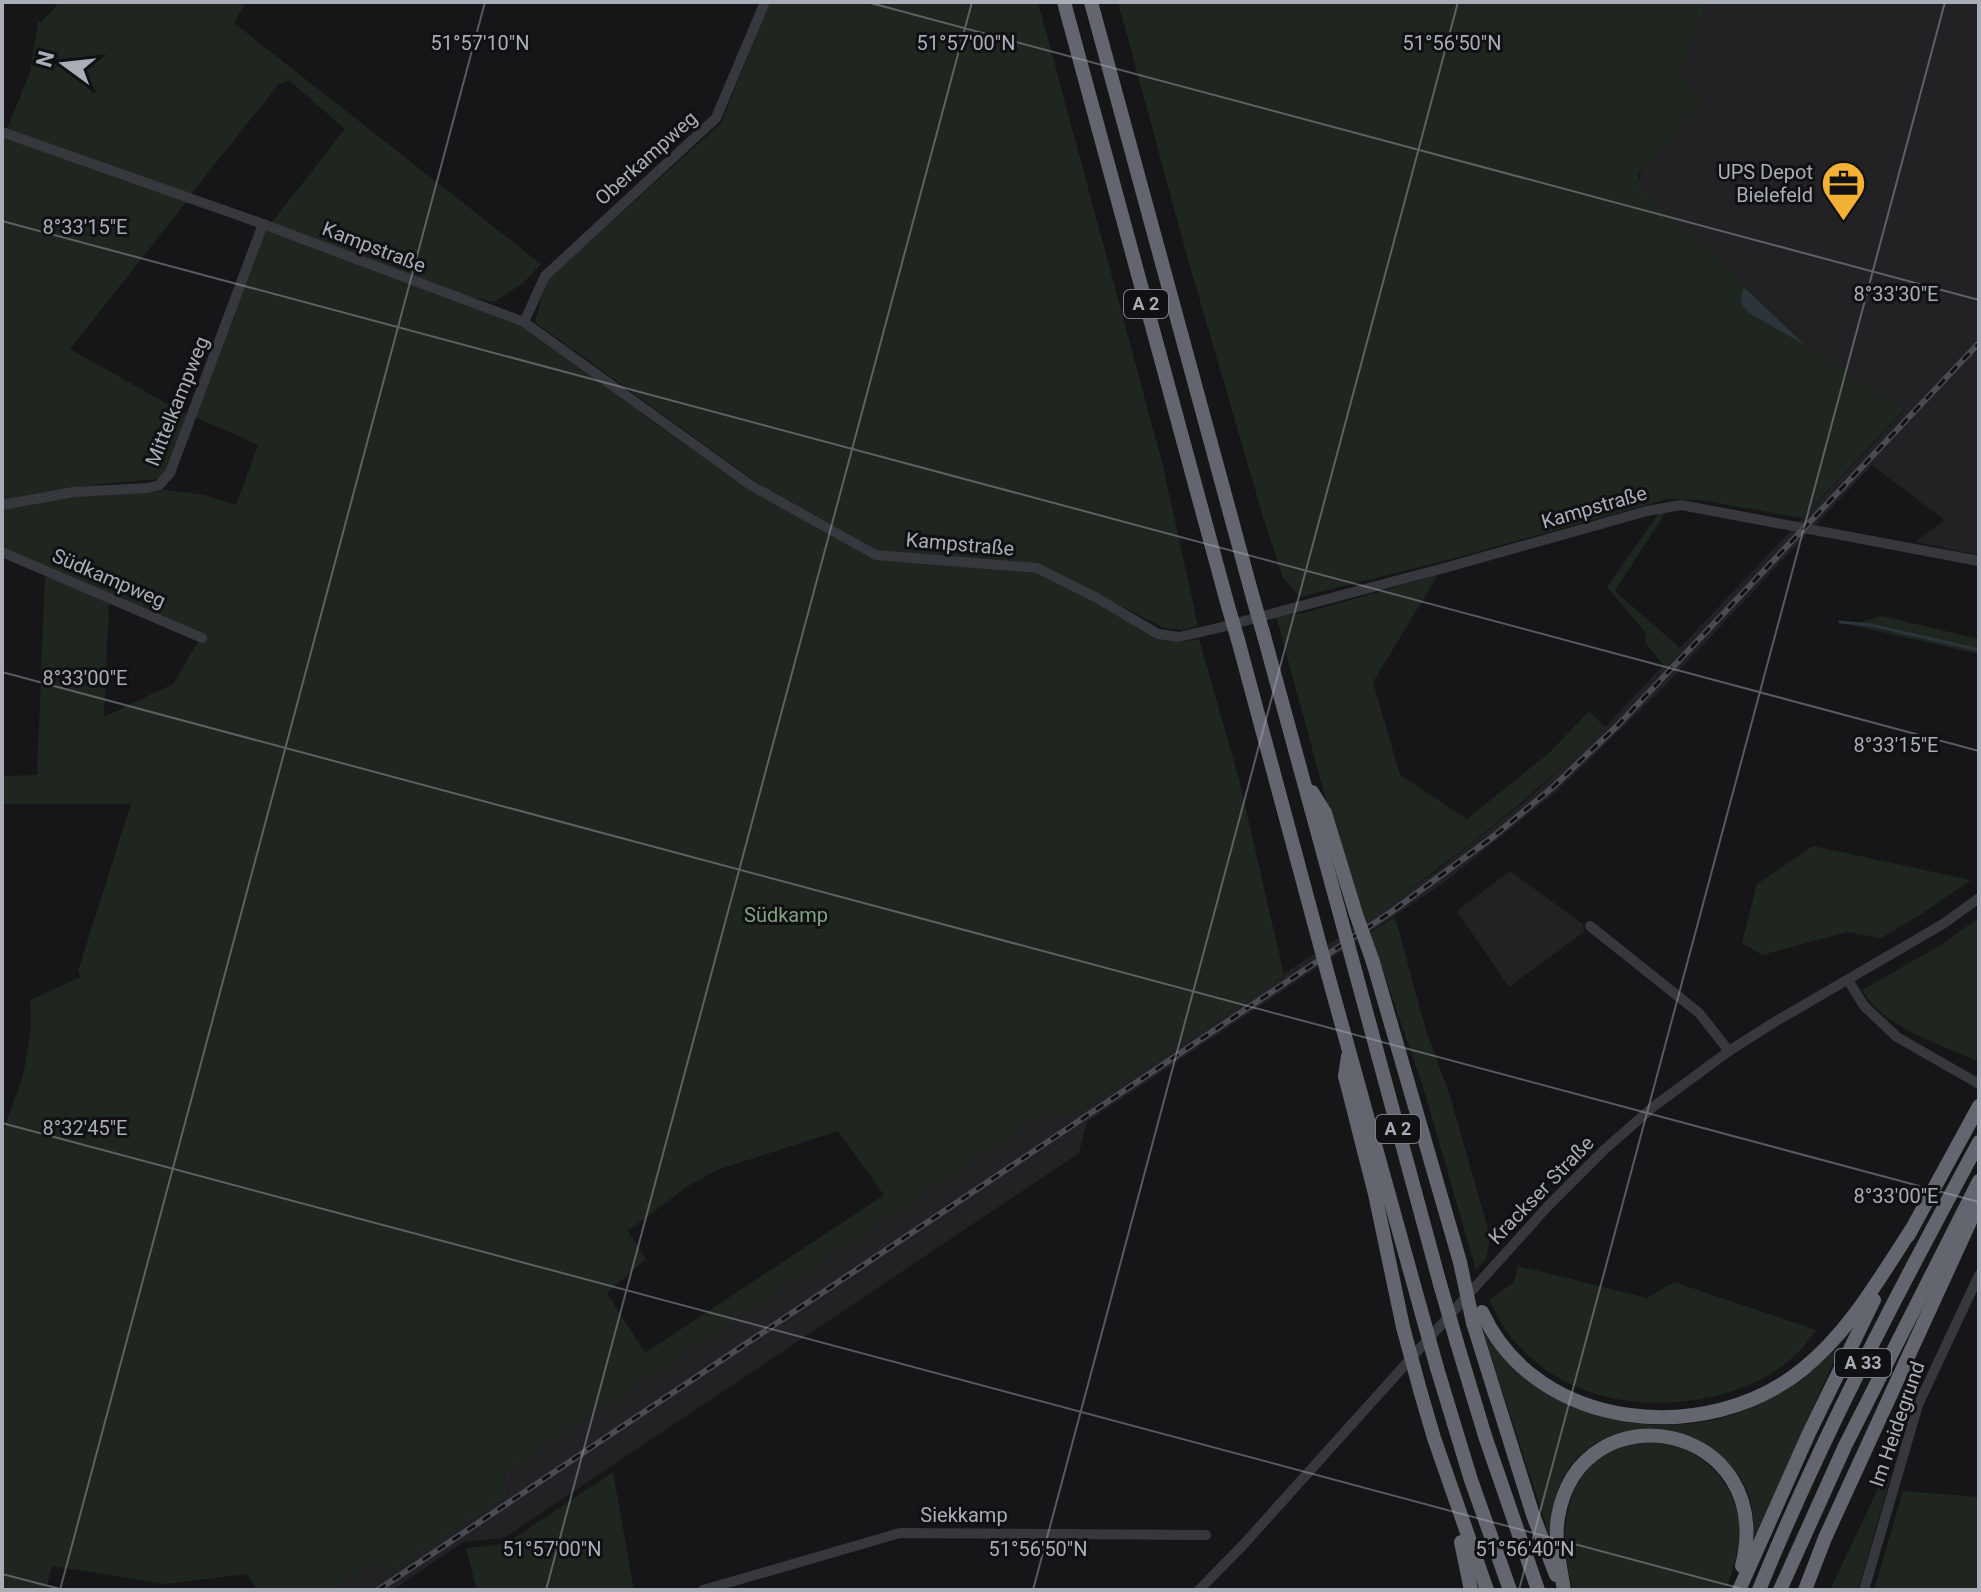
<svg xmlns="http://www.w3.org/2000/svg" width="1981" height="1592" viewBox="0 0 1981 1592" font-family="Roboto,sans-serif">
  <rect width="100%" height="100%" fill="#161618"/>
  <g fill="#222225">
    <polygon points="1707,2 1979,2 1979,555 1915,542 1944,520 1872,465 1657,694 1554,794 1442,884 1087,1122 1079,1153 504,1538 463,1542 393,1590 331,1590 377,1559 384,1576 507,1495 504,1473 659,1369 1045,1112 1074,1115 1433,874 1528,799 1605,727 1904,411 1807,345 1637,184"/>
    <polygon points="1510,871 1583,924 1584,932 1509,987 1457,911"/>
  </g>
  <g fill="#1e261f" fill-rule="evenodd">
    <polygon points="60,2 246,2 234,23 541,264 523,283 494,302 462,295 272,222 345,129 290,81 279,84 191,194 7,129 30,72 38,22 41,22"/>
    <polygon points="770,2 1038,2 1163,466 1198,626 1182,630 1164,628 1039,564 879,551 759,484 535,322 546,281 721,123"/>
    <polygon points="1118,2 1707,2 1680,76 1705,101 1639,174 1637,184 1807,345 1904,410 1802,518 1700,500 1668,499 1448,560 1300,597 1283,578 1264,520 1185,249"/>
    <polygon points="2,137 187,201 70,349 189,416 167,478 102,484 2,502 2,216 5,211 2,208"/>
    <path d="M 262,228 L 533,331 L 632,403 L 643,415 L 751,490 L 876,559 L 1035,573 L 1085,597 L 1158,639 L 1182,642 L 1199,639 L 1239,779 L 1284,975 L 1074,1115 L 1045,1113 L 504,1473 L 507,1495 L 384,1576 L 377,1559 L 331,1590 L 257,1590 L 247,1574 L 165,1584 L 52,1566 L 46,1590 L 2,1590 L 2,1134 L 23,1076 L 31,1029 L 30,1000 L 81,977 L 78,971 L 131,804 L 2,804 L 2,776 L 37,775 L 45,575 L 109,603 L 104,717 L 173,684 L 199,640 L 2,550 L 2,508 C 80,494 160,476 236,505 L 258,445 L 195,417 ZM 838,1131 L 884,1195 L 645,1353 L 607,1293 L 646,1259 L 628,1231 L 688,1186 L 717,1170 Z"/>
    <polygon points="1665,513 1615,591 1680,648 1664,666 1645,642 1646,633 1607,587 1658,514"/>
    <path d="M 1438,575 L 1373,682 L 1400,775 L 1467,819 L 1549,753 L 1589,711 L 1605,727 C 1531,799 1451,861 1366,921 L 1340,851 L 1276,616 L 1304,613 Z"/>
    <polygon points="1882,616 1979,639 1979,654 1851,625"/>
    <polygon points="1813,846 1971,880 1920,915 1881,938 1847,932 1762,955 1742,943 1757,884"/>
    <polygon points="1395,917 1425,1027 1450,1096 1490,1236 1486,1259 1476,1270 1424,1090 1370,933"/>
    <path d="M 1979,918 L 1979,1062 C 1939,1043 1885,1029 1862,990 L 1939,946 Z"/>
    <path d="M 1518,1266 L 1647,1298 L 1674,1282 L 1816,1330 C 1791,1368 1755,1387 1711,1397 C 1635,1413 1556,1397 1507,1332 C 1500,1323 1495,1310 1489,1300 L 1514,1282 Z"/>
    <path d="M 1483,1331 C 1541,1416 1656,1448 1751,1408 C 1785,1394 1814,1370 1841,1345 L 1754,1538 C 1754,1520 1753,1500 1744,1484 C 1707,1417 1607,1407 1565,1474 C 1554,1492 1552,1513 1549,1534 Z"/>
    <path d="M 1651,1442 C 1661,1444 1673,1444 1682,1448 C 1716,1463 1742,1497 1739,1536 C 1738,1554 1732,1573 1726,1590 L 1573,1590 C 1557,1537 1562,1470 1621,1446 C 1630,1442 1642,1443 1651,1442 Z"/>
    <polygon points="613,1472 634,1590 477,1590 466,1548 505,1544"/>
    <polygon points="1886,1472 1891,1475 1858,1590 1830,1590"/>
    <polygon points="1903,1491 1979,1497 1979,1590 1874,1590"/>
  </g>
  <polygon fill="#2c353c" points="1743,289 1747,290 1805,345 1749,313 1741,303"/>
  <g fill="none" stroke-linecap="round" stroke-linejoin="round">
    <polyline stroke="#2c353c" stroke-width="3" points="1840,622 1871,625 1979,650"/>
    <g stroke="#37383d" stroke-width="10">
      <polyline points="2,132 263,224 524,322 752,486 876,555 1037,568 1095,597 1158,634 1179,637 1218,628 1448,567 1647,511 1681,505 1979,561"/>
      <polyline points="524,322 545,276 716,118 765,2"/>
      <polyline points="2,505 74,492 148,488 159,485 170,473 263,224"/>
      <polyline points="2,552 202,638"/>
      <polyline points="1590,926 1699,1013 1729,1051"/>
      <polyline points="1848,980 1864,1006 1897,1037 1979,1084"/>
      <polyline points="703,1590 900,1533 1206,1535"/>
      <polyline points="1199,1590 1244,1544 1548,1206 1604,1150 1653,1107 1729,1051 1773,1023 1943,924 1979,898"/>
      <polyline points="1864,1590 1918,1405 1979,1275"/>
    </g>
    <g stroke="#63666e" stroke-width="14">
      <polyline points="1064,2 1228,606"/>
      <polyline points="1091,2 1253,598"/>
      <polyline points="1264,636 1342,922"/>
      <polyline points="1238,640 1320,945"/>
      <polyline points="1312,792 1325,813 1356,914"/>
      <polyline points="1373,962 1460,1262"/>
      <polyline points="1356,974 1440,1284"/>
      <polyline points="1328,975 1420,1307"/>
      <polyline points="1348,1056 1345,1076 1375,1194 1403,1327"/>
      <polyline points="1908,1236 1979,1106"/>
      <path d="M 1482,1312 C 1537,1432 1708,1447 1803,1369 C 1849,1332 1879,1279 1911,1230"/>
      <polyline points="1473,1323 1533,1515 1556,1575"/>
      <polyline points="1457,1343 1485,1436 1538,1590"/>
      <polyline points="1437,1368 1471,1480 1510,1590"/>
      <polyline points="1420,1390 1434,1438 1487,1590"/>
      <polyline points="1461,1542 1471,1590"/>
      <path d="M 1564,1590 C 1560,1566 1554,1541 1558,1517 C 1581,1385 1778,1422 1742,1566"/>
      <polyline points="1739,1590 1809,1433 1874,1300"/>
      <path d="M 1759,1590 C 1822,1436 1900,1288 1979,1142"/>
      <polyline points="1780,1590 1845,1446 1979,1181"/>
      <polyline points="1805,1590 1825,1538 1979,1202"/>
    </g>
    <defs>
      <polyline id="rail" points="378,1590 1394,910 1494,836 1553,787 1619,724 1979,343"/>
    </defs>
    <use href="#rail" stroke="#4a4c52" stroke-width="6"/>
    <use href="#rail" stroke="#111113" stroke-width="3" stroke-dasharray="9" stroke-linecap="butt"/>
    <g stroke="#63666e" stroke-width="14">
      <polyline points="1253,598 1264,636"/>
      <polyline points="1228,606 1238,640"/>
      <polyline points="1356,914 1373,962"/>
      <polyline points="1342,922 1356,974"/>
      <polyline points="1320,945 1328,975"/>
      <polyline points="1460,1262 1473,1323"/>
      <polyline points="1440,1284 1457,1343"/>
      <polyline points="1420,1307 1437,1368"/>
      <polyline points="1403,1327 1420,1390"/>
    </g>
  </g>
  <path fill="none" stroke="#a8adb8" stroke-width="2" stroke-opacity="0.45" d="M 867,2 L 1979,300M 2,221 L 1979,751M 2,672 L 1979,1202M 2,1123 L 1746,1590M 2,1574 L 64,1590M 60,1590 L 485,2M 546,1590 L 972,2M 1033,1590 L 1458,2M 1519,1590 L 1945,2"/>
  <defs>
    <symbol id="office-pin" viewBox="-11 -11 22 30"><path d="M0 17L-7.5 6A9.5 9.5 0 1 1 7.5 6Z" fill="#f2b134" stroke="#111113"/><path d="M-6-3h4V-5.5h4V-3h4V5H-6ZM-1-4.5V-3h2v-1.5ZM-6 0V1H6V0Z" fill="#111"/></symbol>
  </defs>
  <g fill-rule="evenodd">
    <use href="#office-pin" x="1818" y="158" width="51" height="69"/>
  </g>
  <g text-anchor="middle" stroke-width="6" stroke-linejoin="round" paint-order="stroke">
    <g fill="#111113" stroke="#7b7e86" stroke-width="2">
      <rect x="1124" y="290" width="44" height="28" rx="6"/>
      <rect x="1376" y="1115" width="44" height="28" rx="6"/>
      <rect x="1835" y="1349" width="56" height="28" rx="6"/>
    </g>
    <g font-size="18" font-weight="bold" fill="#a8adb8">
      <text x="1146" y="310">A 2</text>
      <text x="1398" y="1135">A 2</text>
      <text x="1863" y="1369">A 33</text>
    </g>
    <g font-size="20" fill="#a8adb8" stroke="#111113">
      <text transform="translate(646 158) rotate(-42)" y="7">Oberkampweg</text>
      <text transform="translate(374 247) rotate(21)" y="7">Kampstraße</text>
      <text transform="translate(177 401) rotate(-68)" y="7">Mittelkampweg</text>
      <text transform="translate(1594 507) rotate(-16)" y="7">Kampstraße</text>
      <text transform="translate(960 544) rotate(5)" y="7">Kampstraße</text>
      <text transform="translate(109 578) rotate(23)" y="7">Südkampweg</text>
      <text transform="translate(1541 1190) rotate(-46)" y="7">Krackser Straße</text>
      <text transform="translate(1897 1424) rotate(-71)" y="7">Im Heidegrund</text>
      <text x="964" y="1522">Siekkamp</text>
    </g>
    <g font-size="20" fill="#a8adb8" stroke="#111113" text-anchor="end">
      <text x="1813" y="179">UPS Depot<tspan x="1813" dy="23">Bielefeld</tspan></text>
    </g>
    <g font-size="20" fill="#7fa381" stroke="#111113">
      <text x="786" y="922">Südkamp</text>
    </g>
  </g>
  <g font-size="20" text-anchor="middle" fill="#a8adb8" stroke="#111113" stroke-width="6" stroke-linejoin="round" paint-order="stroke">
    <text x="480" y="50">51°57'10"N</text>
    <text x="966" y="50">51°57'00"N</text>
    <text x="1452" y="50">51°56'50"N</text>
    <text x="85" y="234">8°33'15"E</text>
    <text x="1896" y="301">8°33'30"E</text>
    <text x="85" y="685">8°33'00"E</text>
    <text x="1896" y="752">8°33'15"E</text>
    <text x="85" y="1135">8°32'45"E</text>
    <text x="1896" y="1203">8°33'00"E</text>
    <text x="552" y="1556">51°57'00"N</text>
    <text x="1038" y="1556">51°56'50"N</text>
    <text x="1525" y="1556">51°56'40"N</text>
  </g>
  <rect width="1981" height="1592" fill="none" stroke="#a8adb8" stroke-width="8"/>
  <g transform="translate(64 64) rotate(285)" stroke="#111113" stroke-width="6" paint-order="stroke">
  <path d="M0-6L14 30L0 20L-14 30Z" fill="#a8adb8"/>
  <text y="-12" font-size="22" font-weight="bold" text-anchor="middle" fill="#a8adb8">N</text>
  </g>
</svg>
